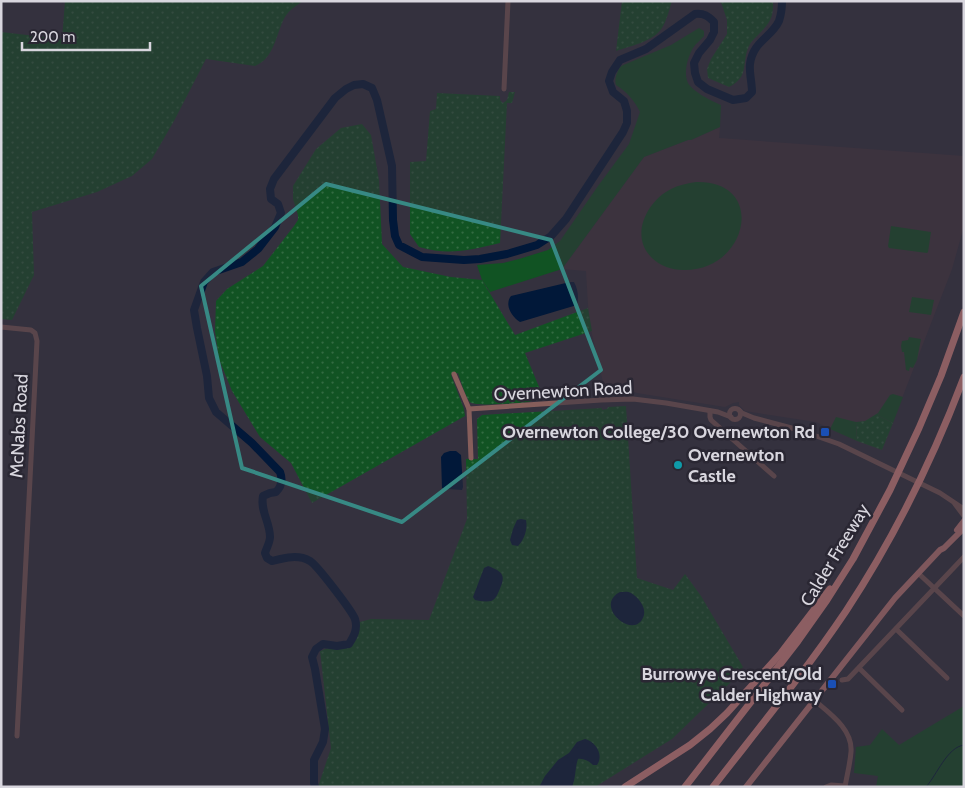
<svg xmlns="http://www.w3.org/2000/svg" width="965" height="788" viewBox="0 0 965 788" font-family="Cabin,sans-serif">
  <defs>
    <pattern id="grass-dots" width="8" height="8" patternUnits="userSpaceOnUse" patternTransform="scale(1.25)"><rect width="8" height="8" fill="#115323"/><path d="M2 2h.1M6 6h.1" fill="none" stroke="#336b42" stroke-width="1.8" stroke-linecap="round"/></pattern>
  </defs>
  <rect width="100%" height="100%" fill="#34313e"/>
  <polygon fill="#46353f" points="720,127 719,138 964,156 964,226 952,269 882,450 857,441 816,422 745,411 739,405 739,402 733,403 725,407 637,393 630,390 622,390 620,394 606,395 589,321 586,271 562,269 644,157 688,140 691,140"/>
  <g fill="url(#grass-dots)">
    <path d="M 65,1 L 303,1 C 296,6 290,9 285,17 C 276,33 275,58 255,66 L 206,59 L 174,121 L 152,159 L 132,176 L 97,192 L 32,212 L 34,275 L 12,320 L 1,319 L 1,32 L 62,39 Z"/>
    <path d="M 622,1 L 672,1 C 669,10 667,20 662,28 C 653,42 630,46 616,51 Z"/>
    <path d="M 720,1 L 773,1 C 774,18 769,24 758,35 C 755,38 752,41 750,44 C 740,63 751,76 729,87 L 708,78 L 707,69 L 711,59 L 727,34 L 727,20 L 722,5 Z"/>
    <path d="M 509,92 L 515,92 L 512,103 L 507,103 L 500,243 C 469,250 450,256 419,247 L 410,234 L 410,162 L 426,161 L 430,111 L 436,109 L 437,93 L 500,96 L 500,100 L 503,103 L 507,100 Z"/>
    <path d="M 362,124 L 371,135 L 379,180 L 382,244 L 403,267 L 451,277 L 482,280 L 515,335 L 588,308 L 592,331 L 525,353 L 544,399 L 532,400 L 529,402 C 520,403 475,407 470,402 C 466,398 460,379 458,373 L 451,375 L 464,409 L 465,416 L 312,503 L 291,463 L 260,437 L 232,391 L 219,359 L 215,331 L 216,301 L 227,289 L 263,266 L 294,226 L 298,220 L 298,215 L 293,199 L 293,186 L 316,149 L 341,128 Z"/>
    <polygon points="626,406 637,578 673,590 685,574 701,596 743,667 732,681 672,739 595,787 318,787 331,748 320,651 355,639 359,627 356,623 371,619 429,620 467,519 466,459 478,459 477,419 482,415 602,408 602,410 607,409 608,407"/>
    <polygon points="878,413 879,416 893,423 882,450 857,441 856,422 865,421"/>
  </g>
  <g fill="#115323">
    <path d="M 699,28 L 704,31 L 704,36 C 701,40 696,43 693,48 C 688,57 683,72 688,83 C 693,92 712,101 721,105 L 720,127 L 691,140 L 688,140 L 644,157 L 562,269 L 490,292 L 482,280 L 477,265 L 503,263 L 519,259 L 548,250 L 560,241 L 598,186 L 629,144 L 640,112 C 635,101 626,91 616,85 C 614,80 617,71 621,66 L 671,45 Z"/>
    <path d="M 696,182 C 768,180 748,272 683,270 C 672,270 660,266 652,258 C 629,236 647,201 671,189 C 679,185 688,183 696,182 Z"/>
    <polygon points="891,226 931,232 928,252 927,253 889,248 888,246"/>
    <polygon points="912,297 934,300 931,315 909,312"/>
    <polygon points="909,337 921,339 917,360 913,368 910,367 909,371 906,370 904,352 902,352 901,346 902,341 908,340"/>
    <polygon points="893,394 903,397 893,423 879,416 878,413 890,395"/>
    <polygon points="836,417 856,422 857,441 830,429"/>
    <polygon points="964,706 964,787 876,787 878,776 854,773 856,747 870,745 882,729 899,745"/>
  </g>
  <g fill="#011839">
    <path d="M 570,282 L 574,282 C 578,289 579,298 577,305 L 520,322 C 512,317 504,305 511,296 Z"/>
    <polygon points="450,451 456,451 461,455 463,487 462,490 447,489 442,488 441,457 444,453"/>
    <path d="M 521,519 L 526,520 C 528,529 524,540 518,546 L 512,545 L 510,540 L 513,529 L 517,520 Z"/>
    <path d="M 488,566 C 504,572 506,576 499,591 C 497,595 496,599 491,601 C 486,602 479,601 475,600 L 473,597 L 484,568 Z"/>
    <path d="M 620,592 C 623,592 628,591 631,593 C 638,597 646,607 644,615 C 636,643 592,606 620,592 Z"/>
    <path d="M 585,739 C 596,742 604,755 597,765 L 593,765 C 589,761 583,758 578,759 C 575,767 576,778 572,787 L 539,787 L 545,776 L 558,760 L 569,753 L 577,742 Z"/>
  </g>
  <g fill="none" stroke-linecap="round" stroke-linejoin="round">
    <path stroke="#011839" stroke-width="1" d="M 926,787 C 937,775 947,747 964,745"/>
    <path stroke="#011839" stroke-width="8" d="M 315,787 L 314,783 L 314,760 L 323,742 L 325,729 L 315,669 L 312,657 L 316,649 L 323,644 L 337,646 L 349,644 C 354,636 358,629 355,619 C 352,611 317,565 310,561 C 298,554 284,558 272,561 L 267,558 L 265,553 C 267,547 270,542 270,537 C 270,522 260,511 263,496 L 270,493 L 276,492 C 282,486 283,480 280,472 L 252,443 L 216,412 L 209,398 L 207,376 L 197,328 L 194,310 L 204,282 L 213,272 L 242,262 L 258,249 L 275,227 L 281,213 L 278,204 L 271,199 L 270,189 L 274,179 L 335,98 L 346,89 L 354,85 L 363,84 L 372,88 L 377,100 L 392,166 L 393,220 L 395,236 L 399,245 L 422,257 L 464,260 L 480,259 L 507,254 L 537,245 L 551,236 L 566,219 L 623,132 L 627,123 L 627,111 L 624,101 L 613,92 L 609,81 L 612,72 L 620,60 L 646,49 L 695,14 C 704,13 708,16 714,22 L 714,32 L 710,40 L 699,53 L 694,63 L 695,73 L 698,82 L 707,89 L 733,100 L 746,98 L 752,92 C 752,83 749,72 750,64 C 753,41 771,38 779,21 C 781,15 782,7 782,1"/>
    <g stroke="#865e5b" stroke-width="5">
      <polyline points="504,89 508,1"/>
      <polyline points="1,327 31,330 35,333 37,341 17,736"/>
      <polyline points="454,374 469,409 471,458"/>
      <circle cx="735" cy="414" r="5.5"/>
      <polyline points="469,409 601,400 633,399 666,403 718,412 731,417"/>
      <polyline points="739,410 742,413 754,418 799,430 839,444 940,493 964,509"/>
      <polyline points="710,411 710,417 711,420 774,476"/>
      <polyline points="955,504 964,516"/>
      <polyline points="918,573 964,616"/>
      <polyline points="896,629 947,678"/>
      <polyline points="859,668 902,710"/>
      <polyline points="842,680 848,679 964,557"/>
      <path d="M 814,700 C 829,713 853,729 851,752 C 850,764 847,775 845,787"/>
      <polyline points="826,787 831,785 845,786"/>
    </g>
    <g stroke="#d78581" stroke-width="6">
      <polyline points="957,530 964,521"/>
      <polyline points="746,787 895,598 940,550 944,548 964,528"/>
    </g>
    <g stroke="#f7948f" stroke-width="7">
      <polyline points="625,787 690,745 710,729 727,713 781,653 830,589"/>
      <polyline points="685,787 798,641 827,600 853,559 890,490 919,428 941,376 964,312"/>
      <path d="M 713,787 C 758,729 805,672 846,611 C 894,538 933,459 964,377"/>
    </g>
  </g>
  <path d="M0 0H965V788H0ZM 326,184 L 551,240 L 601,370 L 402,522 L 242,468 L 201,286 Z" fill="#34313e" fill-opacity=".55" fill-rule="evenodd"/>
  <path fill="none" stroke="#378984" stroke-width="4" stroke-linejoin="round" d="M 326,184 L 551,240 L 601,370 L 402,522 L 242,468 L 201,286 Z"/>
  <g fill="#1a4fb4" stroke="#2a2733" stroke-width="2">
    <rect x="820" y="427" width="10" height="10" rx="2.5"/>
    <rect x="827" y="679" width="10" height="10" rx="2.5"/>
  </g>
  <circle fill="#0f9aa8" stroke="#2a2733" stroke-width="2" cx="678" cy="465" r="5"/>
  <g text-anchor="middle" stroke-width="5" stroke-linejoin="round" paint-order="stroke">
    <g font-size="18" fill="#d8d6de" stroke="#2a2733">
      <text transform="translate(563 391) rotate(-3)" y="6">Overnewton Road</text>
      <text transform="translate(19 426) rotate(-87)" y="6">McNabs Road</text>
      <text transform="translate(835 555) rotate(-59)" y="6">Calder Freeway</text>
    </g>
    <g font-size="18" font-weight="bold" fill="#d8d6de" stroke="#2a2733" text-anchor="end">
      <text x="815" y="438">Overnewton College/30 Overnewton Rd</text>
      <text x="688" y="461" text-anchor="start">Overnewton<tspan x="688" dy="21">Castle</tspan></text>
      <text x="822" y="680">Burrowye Crescent/Old<tspan x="822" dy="21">Calder Highway</tspan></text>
    </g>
  </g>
  <rect width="965" height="788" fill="none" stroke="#d8d6de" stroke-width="5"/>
  <path d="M22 42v8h128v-8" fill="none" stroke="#d8d6de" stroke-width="2.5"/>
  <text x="30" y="42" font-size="15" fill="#d8d6de" stroke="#2a2733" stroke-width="4" paint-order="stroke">200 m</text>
</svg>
